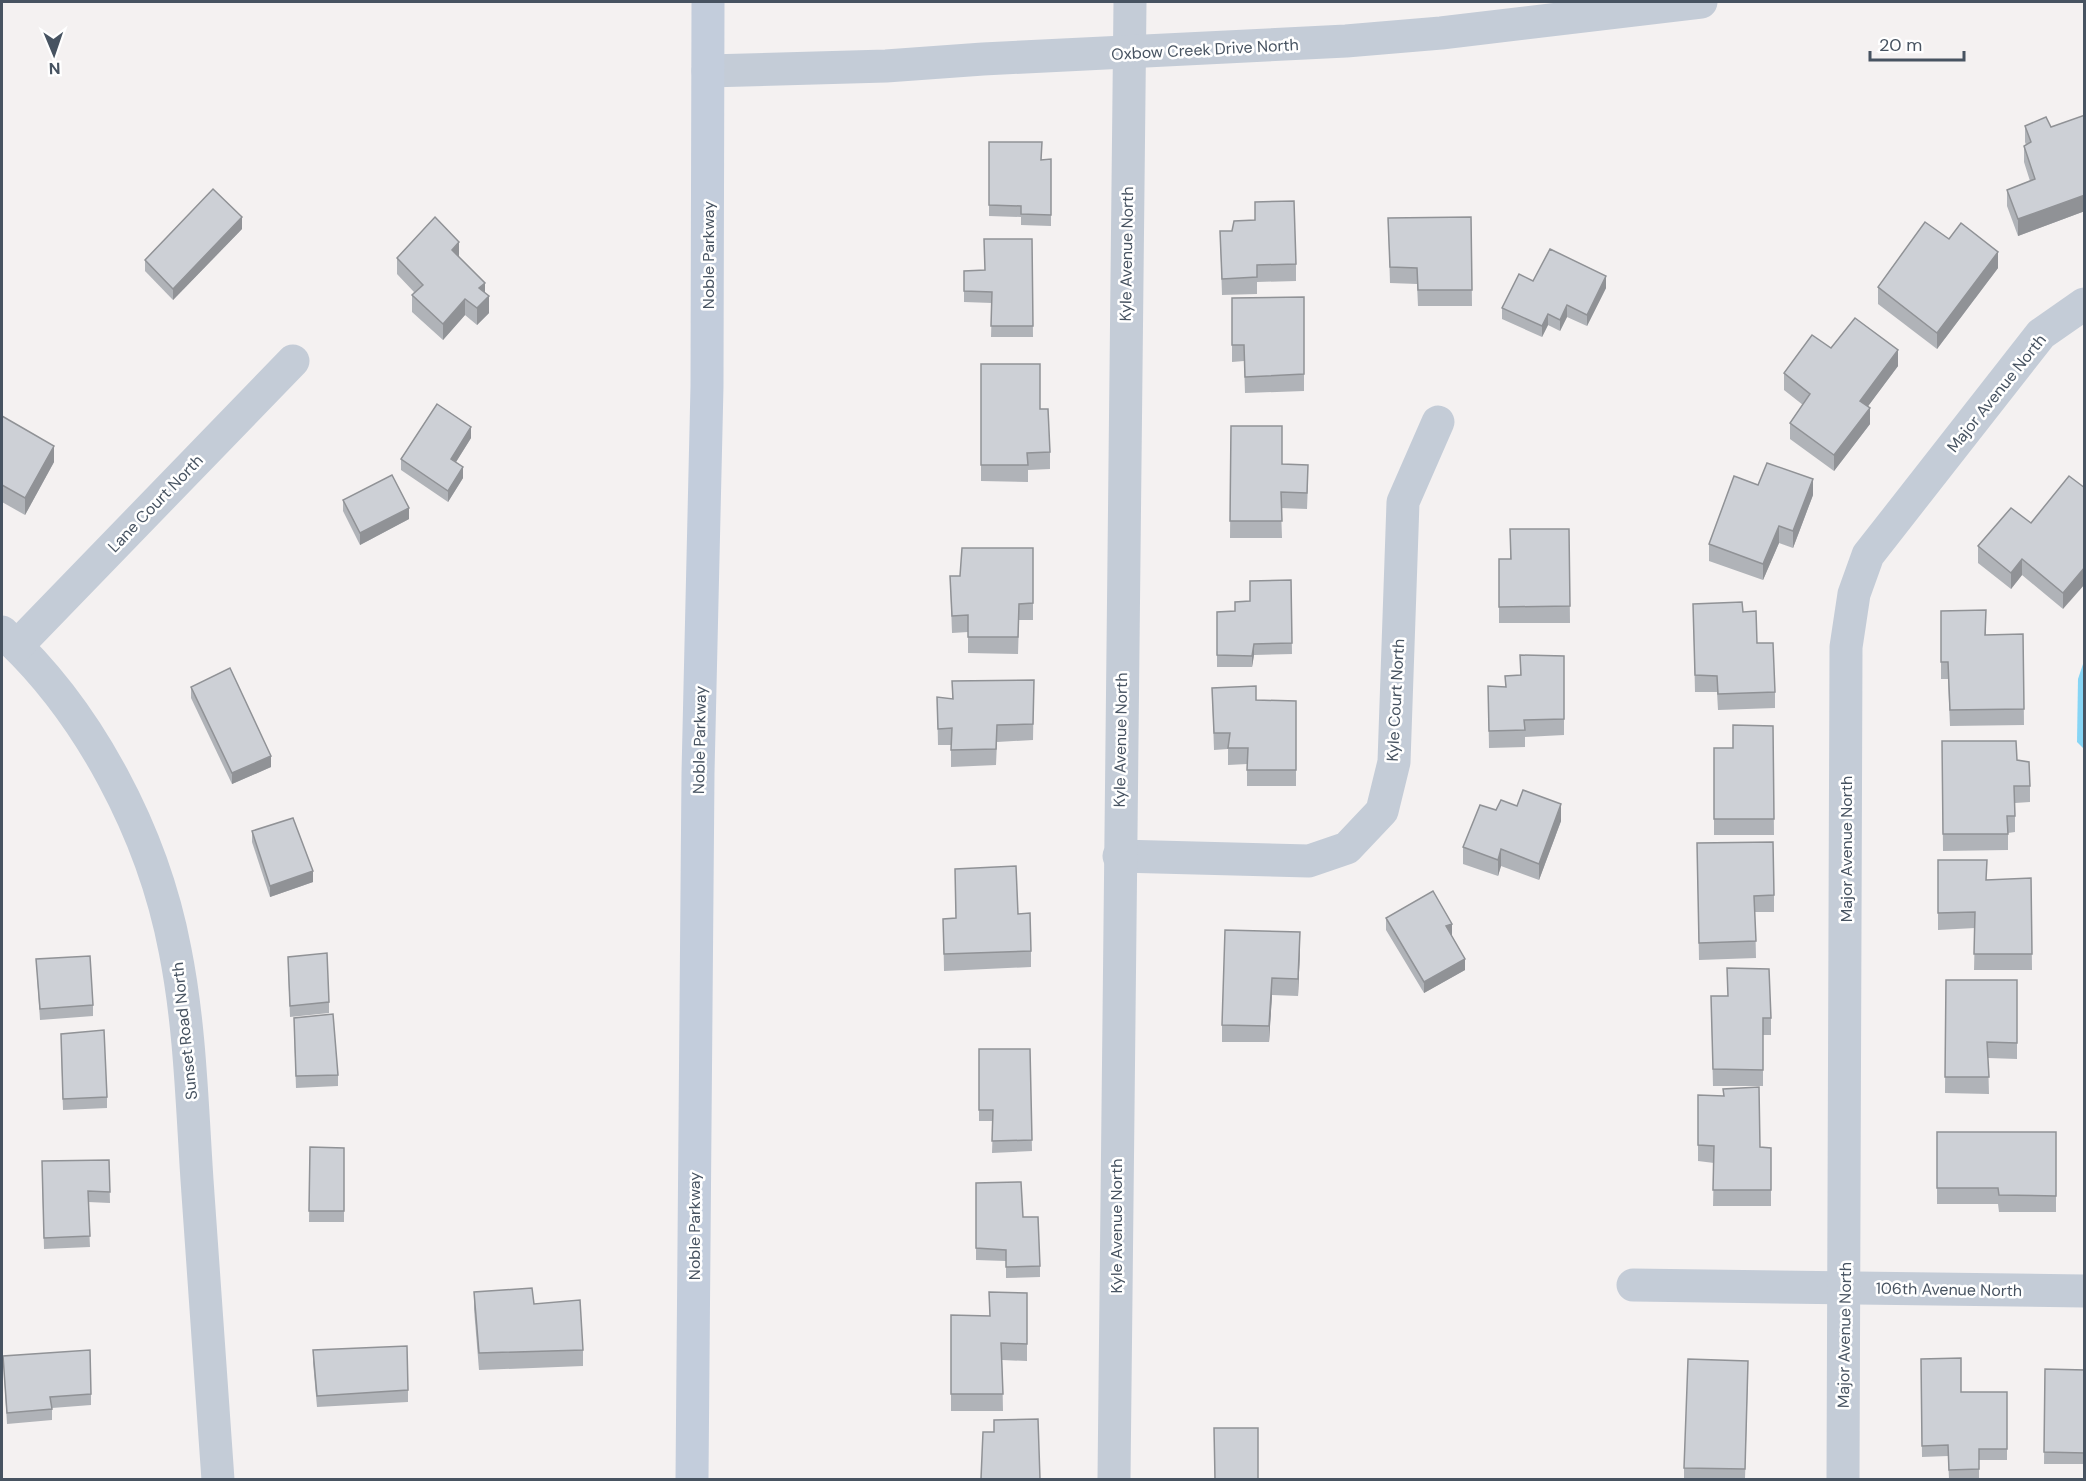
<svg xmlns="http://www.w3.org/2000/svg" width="2086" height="1481" viewBox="0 0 2086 1481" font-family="'DM Sans',sans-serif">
  <rect width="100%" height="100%" fill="#f4f1f1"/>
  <polygon fill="#86d5f5" points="2084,661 2084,749 2077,742 2078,679"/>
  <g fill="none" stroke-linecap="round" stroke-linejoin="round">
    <g stroke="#c4ccd7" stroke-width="33">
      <path d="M 2,632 C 89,711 153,834 175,950 C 190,1025 192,1104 197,1180 C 204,1280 211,1380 218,1480"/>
      <polyline points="17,646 293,361"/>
      <polyline points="1119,856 1309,861 1347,848 1382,811 1394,762 1403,502 1438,422"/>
      <polyline points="1633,1285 2084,1291"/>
      <polyline points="1114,1480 1130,2"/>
      <polyline points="1843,1480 1846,647 1854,594 1868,555 2041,334 2084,304"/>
    </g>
    <polyline stroke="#c4ccd7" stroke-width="33" points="708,71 886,66 983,59 1346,41 1441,33 1701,2"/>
    <polyline stroke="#c3cddc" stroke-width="33" points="692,1480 698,773 707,386 708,2"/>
  </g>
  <g fill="#b0b3b8">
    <polygon points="2085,115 2085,211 2018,236 2007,206 2007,190 2030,181 2024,162 2024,146 2026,145 2025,142 2025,126 2051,127"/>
    <polygon points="989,142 1042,160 1051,159 1051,226 1021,225 1021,217 989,216"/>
    <polygon points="1255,202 1296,264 1296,281 1257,282 1257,294 1222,295 1220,231 1232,231 1255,220"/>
    <polygon points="1471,217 1472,306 1418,306 1417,284 1390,283 1388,218"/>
    <polygon points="242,229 173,300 145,271 145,260"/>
    <polygon points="1032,239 1033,337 991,337 992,303 964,302 964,271 985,270"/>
    <polygon points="1949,239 1998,268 1937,349 1878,304 1878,287"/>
    <polygon points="397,258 459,258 485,293 489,313 477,325 465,315 443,340 412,312 412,295 414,292 397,274"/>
    <polygon points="1533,281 1606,288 1587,326 1567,317 1560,331 1548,325 1542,337 1502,319 1502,308"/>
    <polygon points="1304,297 1304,391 1245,393 1244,361 1232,362 1232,298"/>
    <polygon points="1831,348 1898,366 1868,406 1870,424 1834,471 1790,439 1790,423 1803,405 1784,390 1784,373"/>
    <polygon points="981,364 1040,409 1050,452 1050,469 1028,470 1028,482 981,481"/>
    <polygon points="2,416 54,462 25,515 2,502"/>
    <polygon points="1231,426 1308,482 1307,509 1281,508 1282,538 1230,538"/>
    <polygon points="471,438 456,462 463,478 448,502 401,470 401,459"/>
    <polygon points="1758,485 1813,495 1793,548 1779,543 1763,580 1709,561 1709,544"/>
    <polygon points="2085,488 2063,609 2022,575 2011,589 1978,563 1978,546 2031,523"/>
    <polygon points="343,500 409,519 360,545 343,511"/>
    <polygon points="1510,529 1569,529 1570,623 1499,623 1499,559 1510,559"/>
    <polygon points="1033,548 1033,620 1019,620 1018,654 968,653 968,632 952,633 950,576 960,576"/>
    <polygon points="1291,580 1292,654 1254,655 1252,667 1217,667 1217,612 1235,611 1250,601"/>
    <polygon points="1693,604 1743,612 1757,643 1775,692 1775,708 1718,710 1717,692 1695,692"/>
    <polygon points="1941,611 1986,626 1986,635 2023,634 2024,725 1950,726 1948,679 1941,679"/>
    <polygon points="1520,655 1564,656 1564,735 1525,737 1525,747 1489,748 1488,686 1505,687 1520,675"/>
    <polygon points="1034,680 1033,740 997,742 996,765 951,767 951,745 938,745 937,697 952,699 952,681"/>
    <polygon points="191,687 271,767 232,784 191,698"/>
    <polygon points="1212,688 1256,700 1296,701 1296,786 1247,786 1247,764 1228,765 1228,749 1214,750"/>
    <polygon points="1733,725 1773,726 1774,835 1714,835 1714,748 1733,748"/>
    <polygon points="1942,741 2017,760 2030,786 2030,802 2015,803 2015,832 2008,833 2008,850 1943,851"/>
    <polygon points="1496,810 1561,821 1539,880 1501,866 1498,876 1463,864 1463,847"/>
    <polygon points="252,831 313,882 270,897 252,842"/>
    <polygon points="1697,843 1774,895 1774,912 1755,912 1756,958 1699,960"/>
    <polygon points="1938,860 1987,880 2031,878 2032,970 1974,970 1975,928 1938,930"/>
    <polygon points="955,869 1018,914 1031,951 1031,967 944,971 943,919 956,918"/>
    <polygon points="1386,918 1452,935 1451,935 1465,970 1424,993 1386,930"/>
    <polygon points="1300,948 1298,996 1272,995 1269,1042 1222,1042 1222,1025"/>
    <polygon points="36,959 93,1005 93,1016 40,1020"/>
    <polygon points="288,968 329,1002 329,1013 290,1017"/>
    <polygon points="1727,968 1771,1018 1771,1035 1763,1035 1763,1086 1713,1086 1711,996 1728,996"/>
    <polygon points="1946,980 2017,980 2017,1059 1988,1058 1989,1094 1945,1093"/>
    <polygon points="294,1029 338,1075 338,1086 296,1088"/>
    <polygon points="61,1045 107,1097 107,1108 63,1110"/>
    <polygon points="979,1049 1030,1049 1032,1151 992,1153 993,1121 979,1121"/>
    <polygon points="1698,1095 1760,1147 1771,1148 1771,1206 1713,1206 1714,1163 1698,1161"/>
    <polygon points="1937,1132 2056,1132 2056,1212 1999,1212 1998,1204 1937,1204"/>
    <polygon points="310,1147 344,1148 344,1222 309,1222"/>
    <polygon points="109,1160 110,1203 88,1202 90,1247 44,1249 42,1172"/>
    <polygon points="976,1183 1023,1217 1040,1266 1040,1277 1006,1278 1006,1261 976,1260"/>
    <polygon points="474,1292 583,1350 583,1366 479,1370 474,1309"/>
    <polygon points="989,1292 1027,1293 1027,1361 1002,1360 1003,1411 951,1411 951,1315 990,1316"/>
    <polygon points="313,1350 408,1390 408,1402 317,1407 313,1362"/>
    <polygon points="3,1356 91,1394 91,1405 52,1408 52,1420 7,1424"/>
    <polygon points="1921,1359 1961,1392 2007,1392 2007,1460 1979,1460 1979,1479 1949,1479 1948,1456 1922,1457"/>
    <polygon points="2045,1369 2085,1370 2085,1464 2044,1464"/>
    <polygon points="1748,1372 1745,1479 1684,1479 1684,1468"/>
  </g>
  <g fill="#909296">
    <polygon points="2085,195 2085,211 2018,236 2018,219"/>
    <polygon points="242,217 242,229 173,300 173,289"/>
    <polygon points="459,242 459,259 452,250"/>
    <polygon points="1998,252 1998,268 1937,349 1937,333"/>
    <polygon points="1606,276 1606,288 1587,326 1587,315"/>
    <polygon points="485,283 485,299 479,288"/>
    <polygon points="489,296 489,313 477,325 477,308"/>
    <polygon points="465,299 465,315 443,340 443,324"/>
    <polygon points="1567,305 1567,317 1560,331 1560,320"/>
    <polygon points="1548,314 1548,325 1542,337 1542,326"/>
    <polygon points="1898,350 1898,366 1860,417 1860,401"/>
    <polygon points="1870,408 1870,424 1834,471 1834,455"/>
    <polygon points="471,427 471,438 451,470 451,459"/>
    <polygon points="54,446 54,462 25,515 25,498"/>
    <polygon points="463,467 463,478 448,502 448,491"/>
    <polygon points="1813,479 1813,495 1793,548 1793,531"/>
    <polygon points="409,508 409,519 360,545 360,533"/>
    <polygon points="1779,526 1779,543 1763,580 1763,564"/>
    <polygon points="2022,559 2022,575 2011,589 2011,573"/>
    <polygon points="2085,567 2085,584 2063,609 2063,593"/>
    <polygon points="1254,644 1254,655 1252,667 1252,656"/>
    <polygon points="271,756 271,767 232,784 232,773"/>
    <polygon points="1561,804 1561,821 1539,880 1539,864"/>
    <polygon points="1501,849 1501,866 1498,876 1498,860"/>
    <polygon points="313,871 313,882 270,897 270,886"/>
    <polygon points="1452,924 1452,935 1446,937 1446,926"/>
    <polygon points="1300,932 1300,948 1298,996 1298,979"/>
    <polygon points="1465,959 1465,970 1424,993 1424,982"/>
    <polygon points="1272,978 1272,995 1269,1042 1269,1026"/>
  </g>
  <g fill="#cdd0d6" stroke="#909296" stroke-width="1.5">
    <polygon points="2085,115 2085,195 2018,219 2007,190 2035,179 2024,146 2031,142 2025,126 2046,117 2051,127"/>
    <polygon points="989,142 1042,142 1041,160 1051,159 1051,215 1021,214 1021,206 989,205"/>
    <polygon points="213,189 242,217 173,289 145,260"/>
    <polygon points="1294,201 1296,264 1257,265 1257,277 1222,279 1220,231 1232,231 1234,221 1255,220 1255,202"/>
    <polygon points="435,217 459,242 452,250 485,283 479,288 489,296 477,308 465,299 443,324 412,295 423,285 397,258"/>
    <polygon points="1471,217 1472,290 1418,290 1417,268 1390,267 1388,218"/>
    <polygon points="1925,222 1949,239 1961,223 1998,252 1937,333 1878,287"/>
    <polygon points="984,239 1032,239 1033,326 991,326 992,292 964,291 964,271 985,270"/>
    <polygon points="1550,249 1606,276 1587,315 1567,305 1560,320 1548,314 1542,326 1502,308 1519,274 1533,281"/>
    <polygon points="1304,297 1304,374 1245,377 1244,345 1232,345 1232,298"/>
    <polygon points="1855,318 1898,350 1860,401 1870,408 1834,455 1790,423 1810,394 1784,373 1812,335 1831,348"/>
    <polygon points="981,364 1040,364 1040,409 1048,409 1050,452 1027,453 1028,465 981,465"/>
    <polygon points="437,404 471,427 451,459 463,467 448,491 401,459"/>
    <polygon points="2,416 54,446 25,498 2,485"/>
    <polygon points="1231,426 1282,426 1282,464 1308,465 1307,493 1281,492 1282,521 1230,521"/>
    <polygon points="1767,463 1813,479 1793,531 1779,526 1763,564 1709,544 1734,476 1758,485"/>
    <polygon points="392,475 409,508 360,533 343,500"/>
    <polygon points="2069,476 2085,488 2085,567 2063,593 2022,559 2011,573 1978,546 2011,508 2031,523"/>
    <polygon points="1510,529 1569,529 1570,606 1499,607 1499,559 1511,559"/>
    <polygon points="962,548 1033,548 1033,603 1019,604 1018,637 968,637 968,615 952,616 950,576 960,576"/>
    <polygon points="1291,580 1292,643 1254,644 1252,656 1217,655 1217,612 1235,611 1235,602 1250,601 1250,581"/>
    <polygon points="1742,602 1743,612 1756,611 1757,643 1773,643 1775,692 1718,694 1717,676 1695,675 1693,604"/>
    <polygon points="1986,610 1985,635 2023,634 2024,709 1950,710 1948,662 1941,662 1941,611"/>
    <polygon points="1520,655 1564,656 1564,719 1524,720 1525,730 1489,731 1488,686 1506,687 1505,676 1521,675"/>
    <polygon points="230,668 271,756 232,773 191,687"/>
    <polygon points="1034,680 1033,724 997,725 996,749 951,750 952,728 938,729 937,697 953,699 952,681"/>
    <polygon points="1256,686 1256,700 1296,701 1296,770 1247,770 1248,748 1228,748 1230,733 1214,733 1212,688"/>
    <polygon points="1733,725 1773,726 1774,819 1714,819 1714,748 1733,748"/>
    <polygon points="1942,741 2016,741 2017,760 2029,762 2030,786 2014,786 2015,816 2007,816 2008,834 1943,834"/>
    <polygon points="1523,790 1561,804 1539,864 1501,849 1498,860 1463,847 1480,805 1496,810 1501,800 1517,806"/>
    <polygon points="293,818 313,871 270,886 252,831"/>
    <polygon points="1773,842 1774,895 1754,896 1756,941 1699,943 1697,843"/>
    <polygon points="1938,860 1987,860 1986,880 2031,878 2032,954 1974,954 1975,912 1938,913"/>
    <polygon points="1016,866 1018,914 1030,913 1031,951 944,954 943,919 956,918 955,869"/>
    <polygon points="1433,891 1452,924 1446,926 1465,959 1424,982 1386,918"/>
    <polygon points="1225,930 1300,932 1298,979 1272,978 1269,1026 1222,1025"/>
    <polygon points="327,953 329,1002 290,1006 288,957"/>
    <polygon points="90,956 93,1005 40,1009 36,959"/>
    <polygon points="1727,968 1769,969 1771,1018 1763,1018 1763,1070 1713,1069 1711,996 1728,996"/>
    <polygon points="1946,980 2017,980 2017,1043 1987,1042 1989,1077 1945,1077"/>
    <polygon points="333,1014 338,1075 296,1076 294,1018"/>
    <polygon points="104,1030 107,1097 63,1099 61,1034"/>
    <polygon points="979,1049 1030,1049 1032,1140 992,1141 993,1110 979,1110"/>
    <polygon points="1759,1087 1760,1147 1771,1148 1771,1190 1713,1190 1714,1146 1698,1145 1698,1095 1724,1096 1723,1089"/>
    <polygon points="1937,1132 2056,1132 2056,1196 1999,1195 1998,1188 1937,1188"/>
    <polygon points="310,1147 344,1148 344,1211 309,1211"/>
    <polygon points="109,1160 110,1192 88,1191 90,1236 44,1238 42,1161"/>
    <polygon points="1021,1182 1023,1217 1038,1217 1040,1266 1006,1267 1006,1250 976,1248 976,1183"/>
    <polygon points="532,1288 534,1304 580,1300 583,1350 479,1353 474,1292"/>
    <polygon points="989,1292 1027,1293 1027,1344 1001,1343 1003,1394 951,1394 951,1315 990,1316"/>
    <polygon points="407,1346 408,1390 317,1396 313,1350"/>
    <polygon points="90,1350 91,1394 50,1397 52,1409 7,1413 3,1356"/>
    <polygon points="1961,1358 1961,1392 2007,1392 2007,1449 1979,1449 1979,1469 1949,1470 1948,1445 1922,1446 1921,1359"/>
    <polygon points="1688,1359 1748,1361 1745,1469 1684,1468"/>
    <polygon points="2045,1369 2085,1370 2085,1453 2044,1452"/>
    <polygon points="1038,1419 1040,1479 981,1479 983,1432 994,1432 994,1420"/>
    <polygon points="1214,1428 1258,1428 1258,1479 1215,1479"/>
  </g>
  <g text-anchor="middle" stroke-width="5" stroke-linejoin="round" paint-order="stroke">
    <g font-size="16" fill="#475361" stroke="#fff">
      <text transform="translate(1205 49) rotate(-3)" y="6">Oxbow Creek Drive North</text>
      <text transform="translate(1126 254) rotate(-89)" y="6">Kyle Avenue North</text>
      <text transform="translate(708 255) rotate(-90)" y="6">Noble Parkway</text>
      <text transform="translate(1996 393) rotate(-51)" y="6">Major Avenue North</text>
      <text transform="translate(155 503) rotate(-46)" y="6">Lane Court North</text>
      <text transform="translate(1395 700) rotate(-87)" y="6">Kyle Court North</text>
      <text transform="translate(699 740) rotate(-89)" y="6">Noble Parkway</text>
      <text transform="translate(1120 740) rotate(-89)" y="6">Kyle Avenue North</text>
      <text transform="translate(1846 849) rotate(-90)" y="6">Major Avenue North</text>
      <text transform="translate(184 1031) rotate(-96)" y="6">Sunset Road North</text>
      <text transform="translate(694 1226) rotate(-90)" y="6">Noble Parkway</text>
      <text transform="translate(1116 1226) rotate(-90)" y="6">Kyle Avenue North</text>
      <text transform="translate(1949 1289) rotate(1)" y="6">106th Avenue North</text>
      <text transform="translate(1844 1335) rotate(-89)" y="6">Major Avenue North</text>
    </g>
  </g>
  <rect width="2086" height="1481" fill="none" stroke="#475361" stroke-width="6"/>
  <g transform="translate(54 54) rotate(178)" stroke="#ffffff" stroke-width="4.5" paint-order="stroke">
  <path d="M0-4.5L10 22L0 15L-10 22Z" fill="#475361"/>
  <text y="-9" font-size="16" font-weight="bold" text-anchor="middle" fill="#475361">N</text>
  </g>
  <path d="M1870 51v9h94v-9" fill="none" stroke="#475361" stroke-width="3"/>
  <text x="1879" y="51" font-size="18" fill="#475361" stroke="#ffffff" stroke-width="4.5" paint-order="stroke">20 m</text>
</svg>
